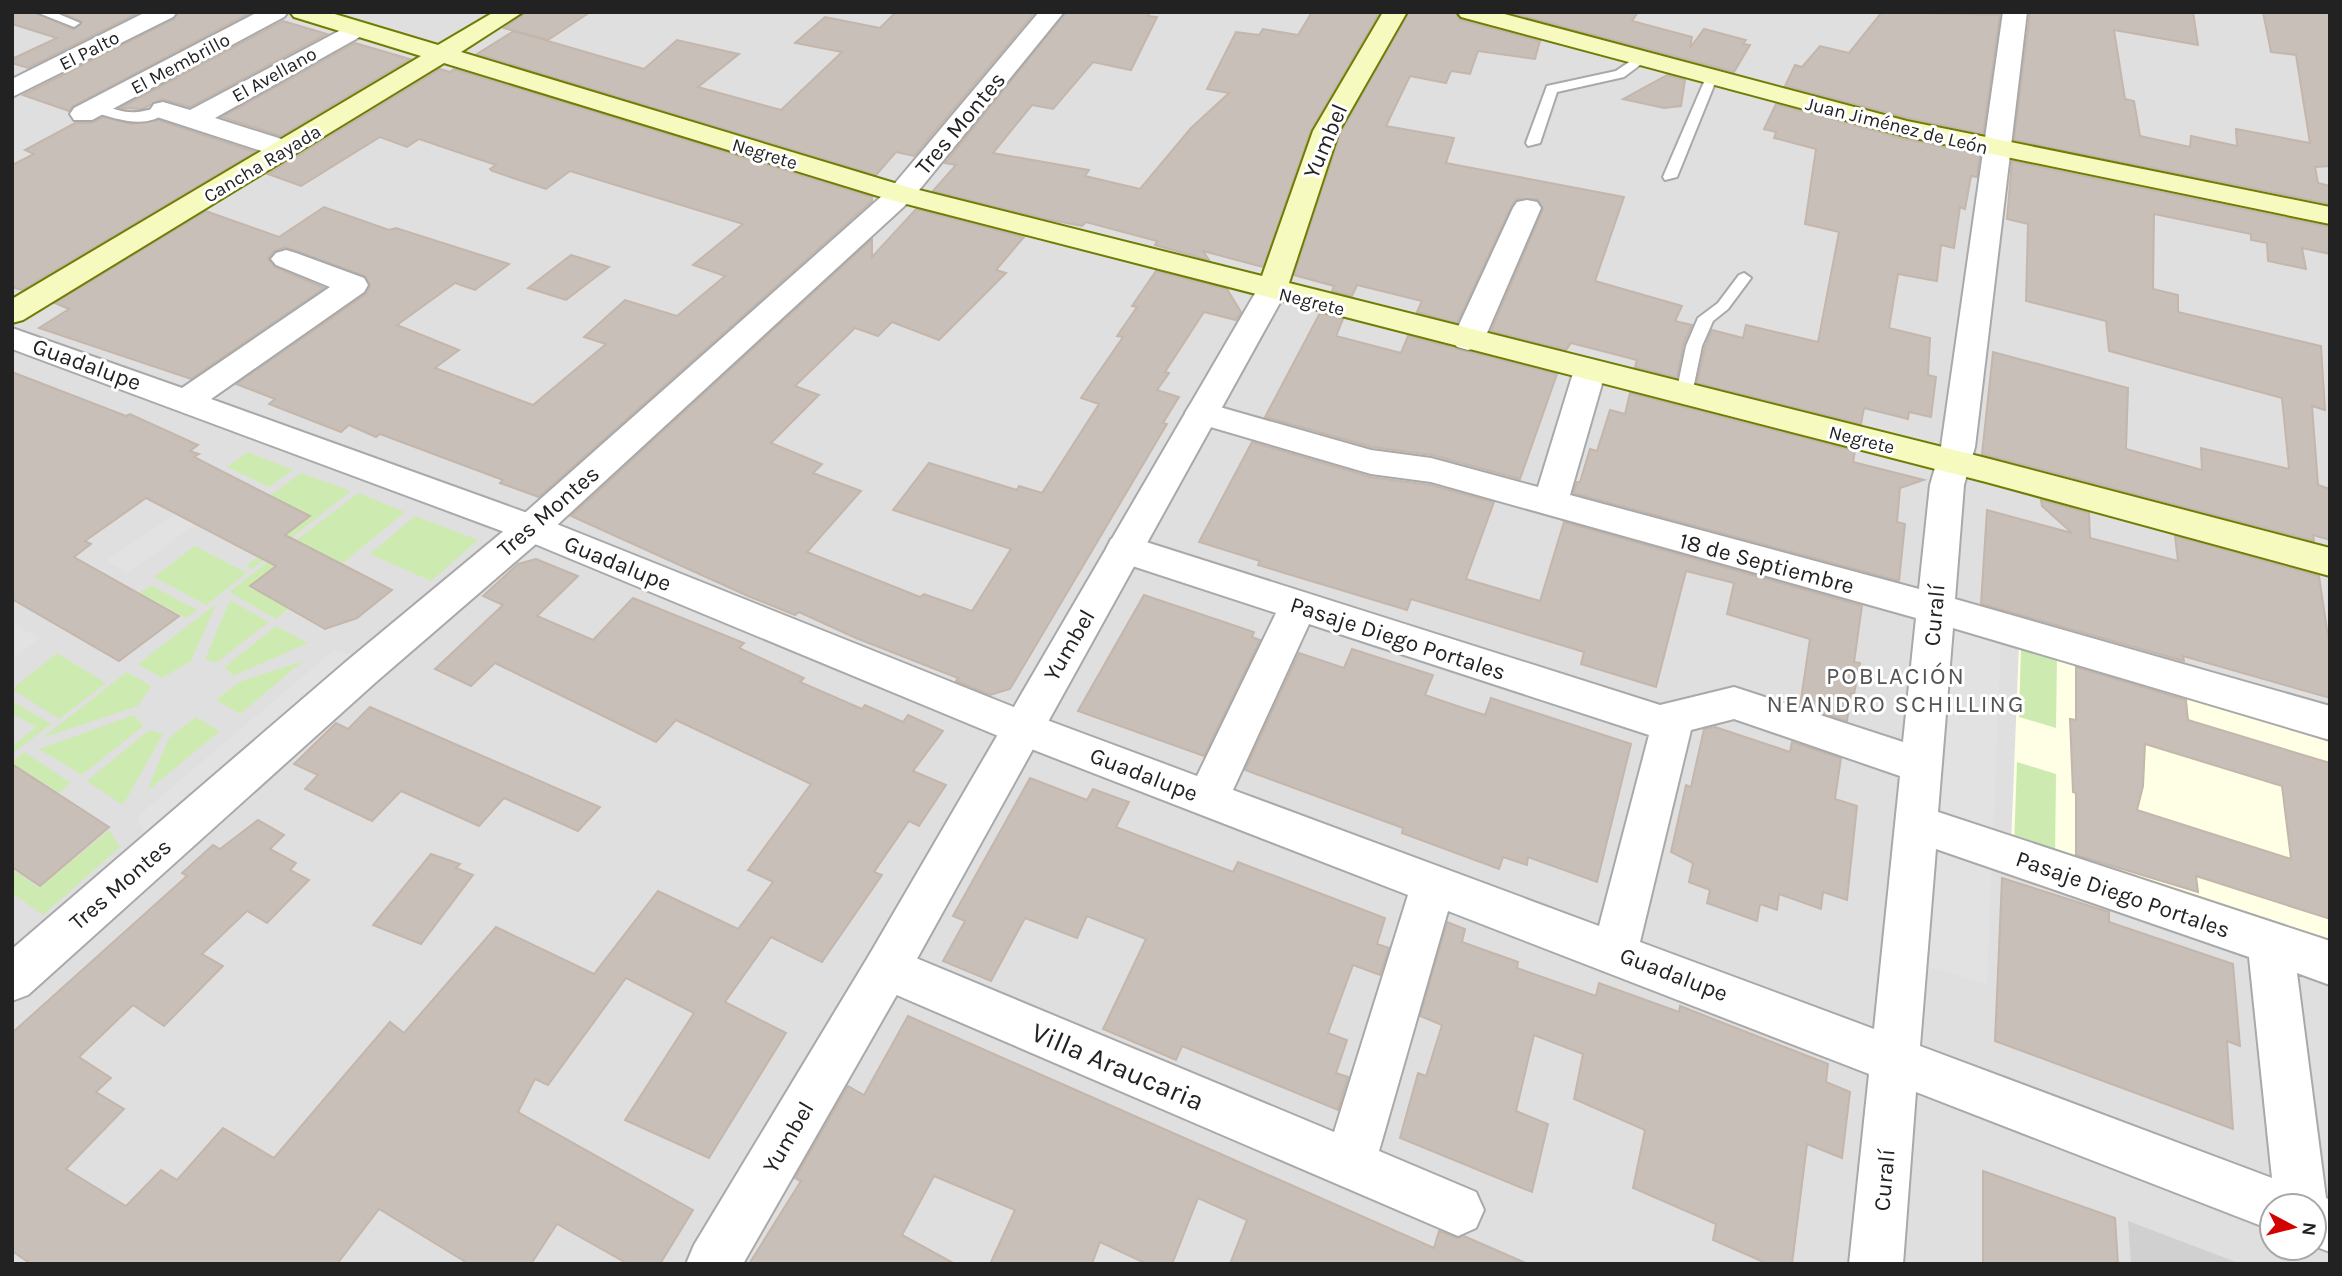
<svg xmlns="http://www.w3.org/2000/svg" width="2342" height="1276" viewBox="0 0 2342 1276" font-family="Karla,sans-serif">
  <rect width="100%" height="100%" fill="#f2efe9"/>
  <path fill="#e0dfdf" fill-rule="evenodd" d="M 12,12 L 2330,12 L 2330,1264 L 12,1264 ZM 2272,1206 L 2314,1206 L 2314,1248 L 2272,1248 Z"/>
  <polygon fill="#ffffe5" points="2019,645 2330,736 2330,951 2011,846"/>
  <polygon fill="#d0d0d0" points="2128,1221 2236,1262 2236,1264 2131,1264"/>
  <g fill="#cdebb0">
    <polygon points="248,452 293,470 269,487 227,467"/>
    <polygon points="301,473 351,491 252,569 246,566 311,516 271,495"/>
    <polygon points="358,493 405,512 343,563 303,544 249,586 288,609 276,619 229,592"/>
    <polygon points="415,516 478,540 431,581 370,554"/>
    <polygon points="195,546 247,573 206,605 154,577"/>
    <polygon points="151,585 197,610 186,618 140,593"/>
    <polygon points="230,600 269,622 216,663 205,659"/>
    <polygon points="216,604 191,661 162,678 138,664"/>
    <polygon points="276,626 308,643 233,676 225,667"/>
    <polygon points="2021,647 2057,657 2056,728 2019,717"/>
    <polygon points="57,653 106,683 59,719 12,689"/>
    <polygon points="303,661 240,714 216,700 239,682"/>
    <polygon points="127,672 151,686 138,706 42,738"/>
    <polygon points="12,701 51,724 12,754 12,746 36,727 12,713"/>
    <polygon points="134,715 143,726 82,775 39,749"/>
    <polygon points="196,717 220,731 147,791 169,738"/>
    <polygon points="149,730 163,734 123,805 87,781"/>
    <polygon points="24,752 71,783 59,793 18,767 12,771 12,762"/>
    <polygon points="2017,762 2056,774 2055,858 2014,845"/>
    <polygon points="109,830 120,847 43,915 12,893 12,869 39,888"/>
  </g>
  <g fill="#e2e2e2">
    <polygon points="174,514 195,525 128,573 106,561"/>
    <polygon points="1952,619 2001,639 1987,984 1938,969 1931,969 1923,975"/>
    <polygon points="12,622 40,639 12,659"/>
    <polygon points="334,650 354,655 145,835 137,817"/>
  </g>
  <g fill="#c7bfb8" stroke="#c4b6ab" stroke-width="2" fill-rule="evenodd">
    <polygon points="12,12 34,12 73,29 82,22 61,12 140,12 28,68 12,63 12,59 57,38 12,24"/>
    <polygon points="179,12 252,12 73,106 69,111 23,95 174,19"/>
    <polygon points="526,12 590,12 548,40 504,28"/>
    <polygon points="896,12 1035,12 914,156 896,152 876,175 477,54 514,31 644,69 677,40 739,54 698,87 781,110 842,52 795,43 825,17 880,28"/>
    <polygon points="1066,12 1150,12 1148,16 1157,17 1131,70 1093,62 1053,109 1032,105 993,153 1089,170 1085,176 1140,189 1191,128 1229,93 1207,89 1236,32 1259,35 1263,29 1298,35 1312,12 1380,12 1311,130 1263,267 1203,251 1209,260 1155,245 1157,241 1086,222 1082,226 1045,219 933,191 956,165 945,163"/>
    <polygon points="1409,12 1455,12 1460,20 1540,41 1535,59 1478,51 1470,74 1451,71 1446,83 1410,76 1386,126 1454,138 1446,163 1624,197 1595,281 1682,306 1675,321 1692,325 1683,345 1677,378 1635,367 1637,360 1571,343 1566,350 1491,331 1543,209 1538,199 1516,199 1511,207 1457,323 1417,312 1422,301 1357,285 1352,296 1332,291 1334,286 1294,275 1341,132"/>
    <polygon points="1508,12 1638,12 1632,21 1692,37 1690,48 1704,29 1746,40 1743,44 1750,45 1734,72"/>
    <polygon points="1882,12 2000,15 1983,134 1908,118 1785,86 1795,65 1802,67 1820,46 1849,53"/>
    <polygon points="2030,12 2193,12 2198,45 2114,30 2125,99 2134,101 2140,136 2190,147 2191,136 2237,146 2236,129 2310,143 2296,55 2271,52 2263,12 2330,12 2330,166 2315,167 2318,183 2330,186 2330,204 2014,140"/>
    <polygon points="283,21 327,34 190,107 162,99 142,109 120,108"/>
    <polygon points="355,43 410,59 281,136 222,117"/>
    <polygon points="440,69 450,72 454,69 872,197 872,201 539,497 500,483 503,480 380,434 376,437 349,425 341,432 269,404 275,399 236,384 366,294 370,286 365,276 297,251 285,247 274,251 268,259 275,267 324,288 191,379 39,328 69,309 55,303 206,211 279,237 324,207 389,230 396,228 509,264 475,290 455,283 397,325 459,350 435,368 533,405 606,344 584,337 625,300 677,316 725,276 693,265 743,224 570,171 546,189 492,171 490,169 496,165 419,139 407,147 380,137 301,186 268,174"/>
    <polygon points="1667,75 1685,80 1681,106 1664,108 1623,99"/>
    <polygon points="1776,104 1904,139 1980,154 1977,177 1971,176 1965,209 1960,207 1954,248 1941,245 1937,281 1898,274 1889,328 1930,338 1928,375 1936,377 1931,417 1909,412 1908,419 1864,408 1861,424 1697,383 1705,347 1712,330 1743,338 1746,325 1818,342 1839,232 1805,224 1816,149 1774,138 1776,132 1764,129"/>
    <polygon points="103,117 131,124 158,120 255,152 22,290 12,287 12,165 34,154 25,150 75,123 92,123"/>
    <polygon points="2012,161 2330,227 2330,254 2302,248 2306,269 2268,261 2267,243 2251,240 2251,234 2154,214 2153,289 2178,295 2178,312 2321,346 2325,410 2312,406 2318,485 2330,489 2330,540 2313,535 2314,541 1982,454 1993,352 2128,388 2126,449 2202,470 2201,448 2289,469 2282,398 2109,351 2106,321 2026,301 2028,224 2007,219"/>
    <polygon points="916,209 1024,237 996,270 1006,273 939,340 892,322 878,336 855,328 795,386 819,395 771,443 822,464 813,473 861,491 807,552 920,597 924,594 972,611 1011,549 893,510 929,463 1017,490 1019,486 1042,493 1099,404 1081,398 1123,337 1117,336 1137,307 1132,306 1156,271 1227,289 1241,312 1236,320 1204,312 1165,372 1169,373 1157,390 1179,397 1163,423 1167,424 1010,689 990,695 956,681 958,678 856,638 799,612 795,615 748,596 571,516 872,239 872,257"/>
    <polygon points="571,255 609,267 566,300 528,288"/>
    <polygon points="1320,313 1343,319 1336,336 1401,353 1408,336 1557,374 1520,479 1432,455 1372,447 1265,417"/>
    <polygon points="12,372 126,416 130,414 198,445 190,451 199,454 194,457 310,516 285,535 392,590 357,618 325,629 250,586 276,566 146,498 85,541 91,544 74,557 179,616 119,661 12,599"/>
    <polygon points="1630,393 1855,451 1853,462 1924,480 1900,488 1897,522 1905,524 1899,581 1573,493 1577,482 1580,482 1590,449 1597,451 1610,410 1625,414"/>
    <polygon points="1252,442 1370,477 1430,485 1494,502 1466,579 1540,601 1564,522 1862,606 1854,662 1860,663 1854,694 1851,693 1847,721 1800,706 1810,639 1727,614 1734,583 1686,571 1656,687 1581,664 1584,652 1411,599 1407,610 1258,565 1260,561 1199,542"/>
    <polygon points="2041,500 2089,513 2090,538 2178,561 2175,536 2319,576 2330,650 2330,698 2183,656 2184,661 1981,604 1987,510 2072,533 2042,506"/>
    <polygon points="536,559 578,576 537,616 593,640 633,598 744,643 739,648 804,678 800,682 862,709 865,705 903,722 908,715 943,731 913,771 946,785 919,826 909,821 874,872 882,875 822,962 771,937 725,1002 786,1033 709,1158 625,1120 694,1013 626,978 548,1085 535,1079 518,1112 693,1210 660,1264 628,1264 557,1224 531,1264 469,1264 379,1209 337,1264 31,1264 12,1251 12,1033 187,876 182,873 213,845 220,849 258,820 284,835 270,849 296,863 290,870 309,880 267,923 247,911 202,954 223,966 164,1026 133,1005 79,1057 111,1078 96,1092 124,1109 66,1169 126,1206 161,1170 177,1180 223,1128 274,1158 390,1022 404,1033 496,927 594,974 658,891 738,929 773,882 748,870 811,784 676,720 656,742 495,663 471,686 435,669 503,605 483,596 518,564"/>
    <polygon points="1144,595 1254,632 1252,637 1260,640 1204,756 1078,711"/>
    <polygon points="1352,649 1433,675 1425,695 1460,707 1485,715 1491,698 1631,744 1597,882 1528,857 1527,865 1503,857 1499,869 1402,833 1403,828 1245,770 1299,653 1344,668"/>
    <path d="M 2076,667 L 2186,700 L 2188,720 L 2330,763 L 2330,919 L 2196,876 L 2198,892 L 2076,855 L 2076,793 L 2073,792 L 2070,719 L 2076,720 ZM 2145,744 L 2282,786 L 2291,859 L 2137,810 L 2143,786 Z"/>
    <polygon points="370,707 600,807 578,831 504,798 479,826 401,791 372,821 305,789 318,775 294,764 336,723 348,729"/>
    <polygon points="1715,727 1790,752 1792,742 1841,758 1835,799 1857,806 1847,900 1823,892 1821,909 1779,894 1777,910 1760,904 1757,921 1707,903 1710,890 1689,882 1693,863 1671,852 1686,785 1691,787 1704,729"/>
    <polygon points="12,764 109,827 40,886 12,867"/>
    <polygon points="1030,778 1087,800 1093,789 1129,802 1116,827 1233,872 1238,862 1385,918 1377,944 1389,948 1380,975 1353,965 1328,1033 1347,1040 1336,1073 1348,1077 1338,1110 1182,1046 1176,1060 1103,1029 1146,939 1087,916 1077,938 1025,918 991,981 943,961 965,921 953,916"/>
    <polygon points="431,854 460,864 456,868 473,875 421,944 373,925"/>
    <polygon points="2002,878 2109,912 2109,922 2233,964 2240,1046 2227,1041 2233,1129 1995,1041"/>
    <polygon points="1447,922 1465,929 1462,942 1518,962 1517,968 1596,996 1599,983 1679,1012 1680,1006 1828,1064 1826,1082 1850,1092 1842,1158 1807,1144 1792,1264 1768,1264 1713,1240 1716,1224 1633,1188 1645,1130 1574,1099 1583,1054 1534,1035 1516,1111 1548,1124 1532,1192 1400,1138 1418,1073 1426,1076 1442,1025 1420,1016"/>
    <polygon points="908,1016 1434,1248 1439,1231 1457,1238 1464,1236 1528,1264 1230,1264 1247,1220 1198,1198 1172,1264 1147,1264 1100,1242 1092,1264 990,1264 1015,1210 934,1176 902,1235 955,1264 749,1264 801,1181 795,1178 848,1086 864,1095"/>
    <polygon points="1983,1171 2115,1218 2118,1264 1983,1264"/>
  </g>
  <g fill="none" stroke-linecap="round" stroke-linejoin="round">
    <defs>
      <g id="service">
        <polygon points="36,12 54,12 80,23 74,27"/>
        <polygon points="1638,56 1648,59 1624,77 1557,92 1540,143 1528,146 1526,143 1547,86 1616,71"/>
        <polygon points="1707,75 1717,78 1677,177 1665,180 1663,177"/>
        <path d="M 96,104 C 129,113 129,116 163,106 L 169,110 C 147,131 117,119 91,111 L 91,105 Z"/>
        <polygon points="1744,273 1751,278 1728,309 1713,321 1702,346 1692,394 1684,399 1678,398 1676,394 1686,346 1698,318 1718,303 1739,275"/>
      </g>
      <g id="minor">
        <polygon points="146,12 177,12 173,17 12,97 12,79"/>
        <polygon points="258,12 288,12 284,17 92,120 74,120 70,114 74,108"/>
        <path d="M 2003,12 L 2027,12 L 1975,447 L 1964,485 L 1955,599 L 2330,706 L 2330,740 L 1953,628 L 1938,812 L 2330,941 L 2330,985 L 2297,973 L 2326,1198 L 2330,1200 L 2330,1252 L 2314,1246 L 2314,1206 L 2272,1206 L 2272,1230 L 1916,1092 L 1903,1264 L 1849,1264 L 1869,1074 L 1448,911 L 1379,1151 L 1476,1192 L 1484,1210 L 1476,1228 L 1458,1236 L 871,984 L 864,968 L 871,952 L 887,946 L 1334,1132 L 1408,895 L 1008,740 L 518,537 L 12,349 L 12,328 L 182,388 L 330,287 L 276,265 L 271,259 L 276,253 L 286,250 L 296,253 L 364,278 L 368,285 L 364,292 L 211,399 L 544,519 L 1036,716 L 1197,776 L 1276,613 L 1111,559 L 1106,549 L 1111,539 L 1124,535 L 1660,705 L 1734,687 L 1903,742 L 1916,618 L 1431,482 L 1371,474 L 1190,421 L 1185,413 L 1190,405 L 1202,402 L 1371,450 L 1431,458 L 1538,487 L 1574,370 L 1579,363 L 1590,359 L 1601,363 L 1606,370 L 1570,495 L 1919,589 L 1930,485 L 1941,447 ZM 1309,624 L 1649,735 L 1599,926 L 1233,790 ZM 1734,719 L 1900,776 L 1874,1029 L 1640,942 L 1691,730 ZM 1936,849 L 2249,957 L 2272,1178 L 1920,1046 Z"/>
        <polygon points="356,22 365,24 368,29 365,34 215,118 294,143 297,149 294,155 274,155 154,116 150,110 154,104 163,102 190,110"/>
        <polygon points="1527,200 1537,202 1541,208 1484,340 1479,347 1468,350 1457,347 1452,340 1513,208 1517,202"/>
      </g>
      <g id="tertiary">
        <polygon points="1039,12 1064,12 911,200 544,537 376,682 28,995 12,1001 12,949 348,660 518,519 891,188"/>
        <polygon points="1272,281 1283,283 1287,290 903,984 743,1264 686,1264 694,1245 871,952 1257,290 1261,283"/>
      </g>
      <g id="secondary">
        <polygon points="290,12 328,12 438,45 494,12 523,12 461,52 911,188 1262,276 1313,131 1383,12 1407,12 1339,131 1289,283 1986,458 2330,548 2330,576 1986,482 891,200 444,63 23,320 12,323 12,299 421,56 294,17"/>
        <polygon points="1457,12 1497,12 1907,121 2330,207 2330,224 1905,136 1461,17"/>
      </g>
    </defs>
    <use href="#service" stroke="#a9a9a9" stroke-width="4"/>
    <use href="#minor" stroke="#a9a9a9" stroke-width="4"/>
    <use href="#tertiary" stroke="#a9a9a9" stroke-width="4"/>
    <use href="#secondary" stroke="#707d05" stroke-width="4"/>
    <use href="#service" fill="#fff" fill-rule="evenodd"/>
    <use href="#minor" fill="#fff" fill-rule="evenodd"/>
    <use href="#tertiary" fill="#fff" fill-rule="evenodd"/>
    <use href="#secondary" fill="#f7fabf" fill-rule="evenodd"/>
  </g>
  <g text-anchor="middle" stroke-width="6" stroke-linejoin="round" paint-order="stroke">
    <g font-size="19" fill="#222" stroke="#fff">
      <text transform="translate(89 50) rotate(-27)" y="7">El Palto</text>
      <text transform="translate(180 63) rotate(-28)" y="7">El Membrillo</text>
      <text transform="translate(274 74) rotate(-29)" y="7">El Avellano</text>
      <text transform="translate(1897 125) rotate(14)" y="7">Juan Jiménez de León</text>
      <text transform="translate(765 153) rotate(17)" y="7">Negrete</text>
      <text transform="translate(262 163) rotate(-31)" y="7">Cancha Rayada</text>
      <text transform="translate(1312 301) rotate(14)" y="7">Negrete</text>
      <text transform="translate(1862 439) rotate(14)" y="7">Negrete</text>
    </g>
    <g font-size="23" fill="#222" stroke="#fff">
      <text transform="translate(960 123) rotate(-50)" y="8">Tres Montes</text>
      <text transform="translate(1325 141) rotate(-67)" y="8">Yumbel</text>
      <text transform="translate(87 364) rotate(20)" y="8">Guadalupe</text>
      <text transform="translate(548 511) rotate(-41)" y="8">Tres Montes</text>
      <text transform="translate(618 563) rotate(22)" y="8">Guadalupe</text>
      <text transform="translate(1767 563) rotate(15)" y="8">18 de Septiembre</text>
      <text transform="translate(1934 615) rotate(-85)" y="8">Curalí</text>
      <text transform="translate(1398 638) rotate(18)" y="8">Pasaje Diego Portales</text>
      <text transform="translate(1069 645) rotate(-60)" y="8">Yumbel</text>
      <text transform="translate(1144 774) rotate(21)" y="8">Guadalupe</text>
      <text transform="translate(120 884) rotate(-41)" y="8">Tres Montes</text>
      <text transform="translate(2123 894) rotate(19)" y="8">Pasaje Diego Portales</text>
      <text transform="translate(1674 974) rotate(21)" y="8">Guadalupe</text>
      <text transform="translate(788 1137) rotate(-60)" y="8">Yumbel</text>
      <text transform="translate(1884 1180) rotate(-85)" y="8">Curalí</text>
    </g>
    <g font-size="24" letter-spacing="2" fill="#555" stroke="#fff">
      <text x="1896" y="684">POBLACIÓN<tspan x="1896" dy="28">NEANDRO SCHILLING</tspan></text>
    </g>
    <g font-size="28" fill="#222" stroke="#fff">
      <text transform="translate(1118 1066) rotate(23)" y="10">Villa Araucaria</text>
    </g>
  </g>
  <rect width="2342" height="1276" fill="none" stroke="#222222" stroke-width="28"/>
  <g transform="translate(2293 1227) rotate(97)"><circle r="33" fill="#ffffff" stroke="#a7a7a7" stroke-width="2"/>
  <path d="M0-5L12 26L0 18L-12 26Z" fill="#d40000"/>
  <text y="-10" font-size="19" font-weight="bold" text-anchor="middle" fill="#222222">N</text>
  </g>
</svg>
